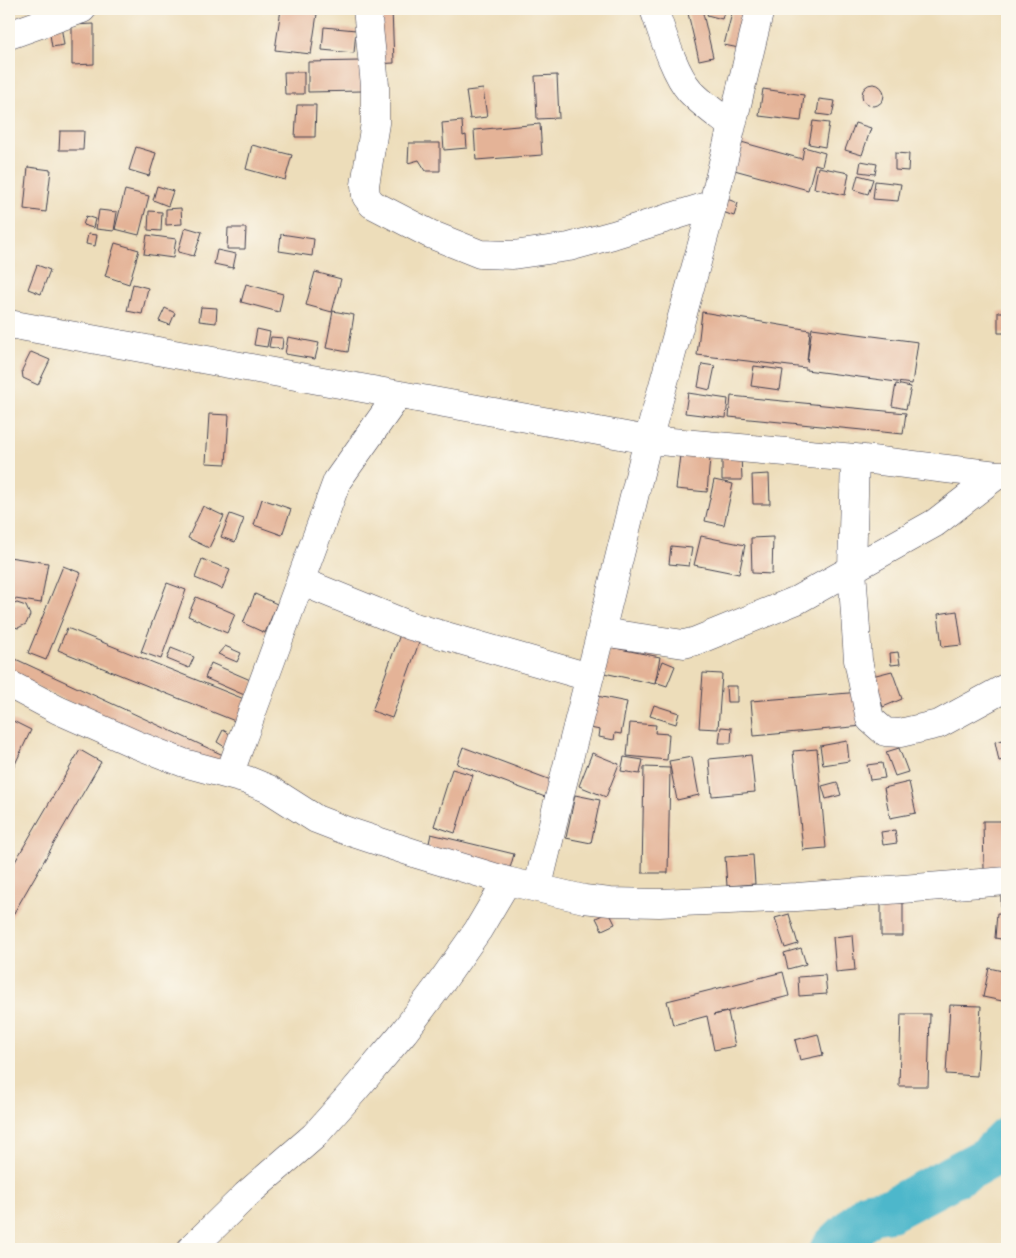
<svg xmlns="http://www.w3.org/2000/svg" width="1016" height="1258" viewBox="0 0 1016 1258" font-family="Caveat,sans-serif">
	<rect width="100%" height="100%" fill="#fbf7ec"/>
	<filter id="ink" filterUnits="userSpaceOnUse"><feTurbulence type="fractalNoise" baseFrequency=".02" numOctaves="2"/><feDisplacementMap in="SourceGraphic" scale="10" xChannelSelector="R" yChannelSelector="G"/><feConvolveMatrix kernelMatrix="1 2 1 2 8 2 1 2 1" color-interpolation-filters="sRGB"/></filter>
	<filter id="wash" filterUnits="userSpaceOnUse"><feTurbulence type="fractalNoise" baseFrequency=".0096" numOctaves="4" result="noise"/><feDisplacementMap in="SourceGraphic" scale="20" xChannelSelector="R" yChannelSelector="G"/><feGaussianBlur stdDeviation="1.12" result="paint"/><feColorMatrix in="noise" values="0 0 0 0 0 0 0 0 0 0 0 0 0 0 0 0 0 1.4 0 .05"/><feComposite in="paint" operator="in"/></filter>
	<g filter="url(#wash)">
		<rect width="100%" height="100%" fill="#edddba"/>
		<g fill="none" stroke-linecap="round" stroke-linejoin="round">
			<path stroke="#4db7cb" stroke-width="44" d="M832,1249L869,1213L890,1210L988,1158L1007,1139"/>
		</g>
		<g id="blocks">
			<path fill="#e4b397" d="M281,9L317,14L311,54L275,50Z
				M373,9H392L394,63L374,64Z
				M687,9H702L713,57L699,60Z
				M709,9H725L722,19L707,15Z
				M733,9H749L739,48L724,45Z
				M94,24V64L72,65V25Z
				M61,26L64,45L52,47L49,28Z
				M324,27L356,30L354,53L322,50Z
				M361,61L362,91L308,92V62Z
				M284,72H304V94H285Z
				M557,75L559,118L537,119L535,76Z
				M862 95a11 11 0 1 1 22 0a11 11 0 1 1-22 0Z
				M483,89L487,117L470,119L466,91Z
				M763,89L804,95L801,121L759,116Z
				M819,99L835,101L832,116L817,114Z
				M297,105H316L315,137H295Z
				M462,121L463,136L466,135L467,148L444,150L442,123Z
				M813,121L829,123L825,147L809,144Z
				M855,123L871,128L862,155L845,150Z
				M540,124L542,155L476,160L474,130Z
				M60,131H84L83,150H59Z
				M734,140L802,159L804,147L825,153L822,166L815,164L808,190L727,168Z
				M409,143H440V171H426L419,160L408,163Z
				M252,145L292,155L285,180L246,169Z
				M136,147L156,153L149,176L129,170Z
				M895,153L909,154L908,171L895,170Z
				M861,161L877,164L875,174L859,172Z
				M28,167L51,170L46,212L24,209Z
				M818,167L849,173L845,195L814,188Z
				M858,175L873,179L868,194L854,190Z
				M875,181L901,184L898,201L873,199Z
				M157,186L173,191L168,206L153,200Z
				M125,190L149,196L139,235L115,229Z
				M724,198L738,203L734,216L720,211Z
				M181,208L182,224L166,225V209Z
				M99,210L117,212L114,231L96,229Z
				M149,211L162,212L161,231L148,230Z
				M86,216L95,219L93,228L83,225Z
				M185,227L202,232L194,256L178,252Z
				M228,228H246L245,249H227Z
				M88,234L97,235L95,246L86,244Z
				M281,234L314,239L312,256L279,251Z
				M147,235L176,239L173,258L144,254Z
				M115,243L139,250L129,284L105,276Z
				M217,250L236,254L233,268L214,264Z
				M37,265L50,270L41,294L28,289Z
				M315,272L341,279L332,312L306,305Z
				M133,284L148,288L142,314L127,311Z
				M246,284L283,294L279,312L241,302Z
				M201,307L217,308L216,323L199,321Z
				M165,308L175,313L170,325L159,321Z
				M333,311L354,315L348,352L326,348Z
				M702,312L810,330L807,362L812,328L918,342L912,384L806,370V368L697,355Z
				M998,312H1007V333H998Z
				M257,329L270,332L267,347L254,345Z
				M271,337L283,338L282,349L269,347Z
				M288,337L319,343L315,359L285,354Z
				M31,352L50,360L38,385L23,378L22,370Z
				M702,364L715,366L710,390L698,387Z
				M754,366L783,370L780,390L751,386Z
				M896,384L911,387L906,409L892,406Z
				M688,393L728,399L726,418L685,413Z
				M731,396L906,413L903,434L729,417Z
				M209,414L229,415L226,464L206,463Z
				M722,453H741L742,480H722Z
				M680,455L710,458L707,492L676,489Z
				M769,474L770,504H753L752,475Z
				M714,480L733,484L724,525L705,521Z
				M262,499L291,509L282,535L254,525Z
				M203,506L224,516L209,548L188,538Z
				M230,514L244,519L235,542L221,537Z
				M701,536L745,545L739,574L694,565Z
				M773,537L772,574L752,573L751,538Z
				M671,546L692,548L689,566L669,564Z
				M9,557L48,563L41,603L9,598Z
				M202,559L230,570L222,589L195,578Z
				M63,566L81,573L46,660L28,653Z
				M167,583L186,590L161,659L141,652Z
				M255,594L277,604L265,633L243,623Z
				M196,597L235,614L227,633L188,616Z
				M17,603L26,606L30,615L26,624L18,628L9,625V606Z
				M957,611L962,645L942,647L938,614Z
				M67,628L249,701L240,723L58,650Z
				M402,629L421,637L392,718L372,711Z
				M225,646L241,653L237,662L218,654Z
				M610,647L660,657L655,684L604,673Z
				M171,648L194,657L189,668L167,659Z
				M898,652L900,664L891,665L890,653Z
				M9,656L223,755L216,771L9,674Z
				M663,661L675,666L667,686L655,682Z
				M211,663L255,682L249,697L205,678Z
				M892,671L902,699L883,707L872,676Z
				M703,673L722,674L718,729L699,728Z
				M726,686H737V702H727Z
				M861,692L863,726L754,736L751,701Z
				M597,696L627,702L621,734L615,733L614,740L599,737L600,730L590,728Z
				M654,705L679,713L676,724L650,716Z
				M9,719L31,730L9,777Z
				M630,723L656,725L655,733L669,734L667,760L627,756Z
				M721,727L732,728L731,743H719Z
				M223,730L235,737L228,749L217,742Z
				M1007,739V759L999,761L995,742Z
				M847,741L849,761L823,765L820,746Z
				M463,747L551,780L545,797L457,764Z
				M899,748L908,772L895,776L886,752Z
				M817,749L826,848L803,850L793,751Z
				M80,750L101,762L11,918L9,916V872Z
				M592,753L619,764L606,797L579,786Z
				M751,755L755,792L712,796L709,759Z
				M624,757L643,760L640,774L621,771Z
				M692,757L699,795L677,800L669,761Z
				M882,763L885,778L870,780L867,765Z
				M644,767L670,768L668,873H642Z
				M452,769L473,775L455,833L434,826Z
				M837,782L841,795L826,799L822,786Z
				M909,782L916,813L890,818L884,788Z
				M575,795L600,800L591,843L566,838Z
				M983,821H1006L1005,868L984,869Z
				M895,830L897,843L883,845L881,832Z
				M431,834L514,854L509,872L427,852Z
				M753,855L755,884L727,886L725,857Z
				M1001,894H1007V913H1001Z
				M881,902L903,903V936H881Z
				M609,912L615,924L602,930L596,918Z
				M997,913L1007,914V940L995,938Z
				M789,914L798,944L785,948L775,918Z
				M852,935L855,970L836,972L833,937Z
				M801,948L806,964L788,969L784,953Z
				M989,968L1007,972V1002L983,997Z
				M783,972L789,996L713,1015L728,1012L735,1046L714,1050L707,1016L673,1025L667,1001Z
				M825,975L827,994L799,996L798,977Z
				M950,1005L981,1006L977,1076L946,1074Z
				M901,1014H930L928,1086H899Z
				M818,1034L823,1055L800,1060L795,1040Z"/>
		</g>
	</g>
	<g filter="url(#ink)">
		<use href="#blocks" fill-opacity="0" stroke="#403e4e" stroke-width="1"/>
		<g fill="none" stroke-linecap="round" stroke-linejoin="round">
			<defs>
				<path id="minor" d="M367,9L375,85V123L365,185L366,196L372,204L430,234L480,254L513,255L569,247L613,235L713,204
					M654,9C662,32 674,73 690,91C702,104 718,115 732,126
					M9,35L82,9
					M9,324L648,440L855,458L997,475H1007
					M855,458L852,569L858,660L870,719L885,732L900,733L939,724L1007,687
					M300,581L411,626L589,677
					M601,632L684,644L696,641L797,600L935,523L997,475
					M9,684L58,710L135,744L184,763L247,780L269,789L316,819L347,831L417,854L507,881L584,899L610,902L659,903L797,897L1007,881
					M229,775L337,481L398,395
					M538,887C543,862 550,839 555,814L601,632L648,440L713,204L760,9
					M191,1249L246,1195L314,1136L353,1092L404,1032L443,980L478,930L507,881"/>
			</defs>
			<use href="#minor" stroke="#403e4e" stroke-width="29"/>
			<use href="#minor" stroke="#fff" stroke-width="28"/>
		</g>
	</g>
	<rect width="1016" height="1258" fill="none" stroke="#fbf7ec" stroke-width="30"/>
</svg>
